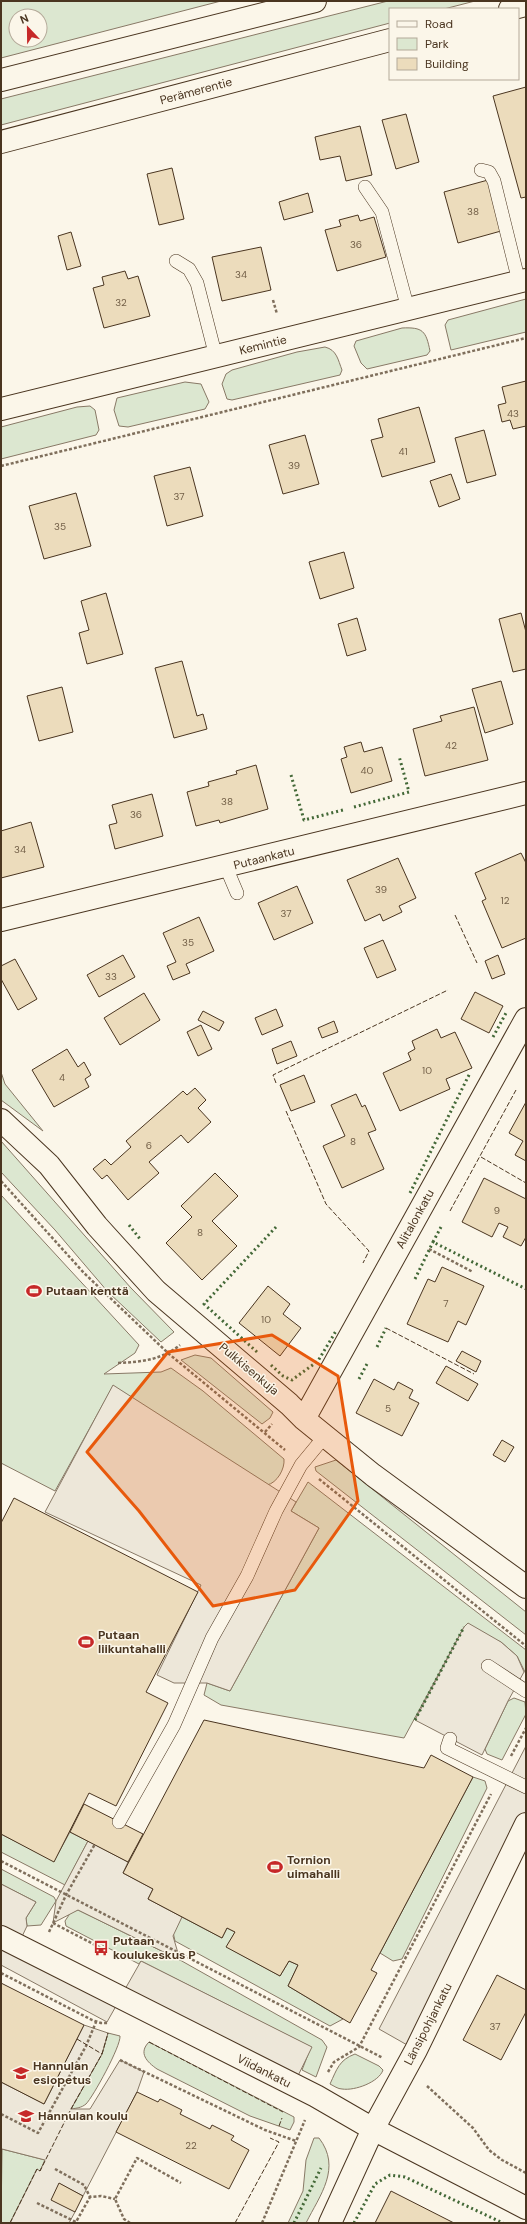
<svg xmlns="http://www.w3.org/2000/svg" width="527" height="2224" viewBox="0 0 527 2224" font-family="'DM Sans',sans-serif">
	<rect width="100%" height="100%" fill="#fbf6e9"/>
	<path fill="#dce7d0" stroke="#887966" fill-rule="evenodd" d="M1,1H221L1,58ZM16,16H40V40H16Z
		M388,1H475L444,9H390V23L1,125V99Z
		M526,299V332L451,350L445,325L448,320Z
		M402,328C423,327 426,331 430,351L427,355L367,369L361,363L354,346L356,341Z
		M325,347C337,350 338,360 342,370L340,375L232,400L227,399L222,384L226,374L232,370L297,352Z
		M185,382L201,384L209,402L205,409L128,427L119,426L114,410L117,398Z
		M90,406L95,410L99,430L96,435L1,459V427L77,407Z
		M1,1072L5,1084L43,1131L1,1100Z
		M1,1141L131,1288L174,1332L161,1342L108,1292L55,1230L1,1172Z
		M1,1195L139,1345L135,1353L104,1374L161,1372L171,1368L203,1391L284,1459C285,1469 277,1483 267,1485L113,1386L55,1491L1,1463Z
		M195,1355L211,1358L273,1412L270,1418L262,1424L181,1360Z
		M336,1460L526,1612V1635L316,1471L315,1467Z
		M308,1482L526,1650V1674L517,1656L501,1642L464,1627L404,1738L221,1705L204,1695L207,1683L230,1691L319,1528L291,1511Z
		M514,1698L525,1702L526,1714L502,1760L487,1754L485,1749L508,1701Z
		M473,1777L485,1781L487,1788L402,1959L393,1961L380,1953Z
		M70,1832L88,1841L65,1885L1,1852V1834L54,1861Z
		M1,1869L54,1897L56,1901L41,1925L27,1926L26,1918L36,1902L1,1884Z
		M78,1910L180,1960L322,2040L327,2047L316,2077L302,2070L311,2047L141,1961L139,1964L66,1926L65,1921L71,1912Z
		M182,1917L222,1938L227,1928L235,1932L227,1947L280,1976L289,1961L298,1965L288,1986L343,2019L330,2026L175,1941L173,1932Z
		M108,2033L120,2036C121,2046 93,2097 86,2104C81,2108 77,2108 71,2109L102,2054Z
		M149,2042L294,2117V2122L290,2130L250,2116L157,2069C147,2062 138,2053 149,2042Z
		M355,2054L379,2066L383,2070C379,2082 355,2091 342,2089C338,2089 334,2086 330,2084C337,2069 339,2060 355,2054Z
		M314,2138H319C342,2168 320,2195 306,2223H288L303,2191L306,2160Z
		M2,2149L45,2160L40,2171L37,2170L10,2223H1Z"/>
	<path fill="#ede7d9" stroke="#887966" d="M113,1385L296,1502L291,1511L319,1528L230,1691L207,1683H174L157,1675L201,1585L45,1512Z
		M468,1623L501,1642L517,1656L524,1672L508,1701L482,1755L415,1720L464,1627Z
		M526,1746V1824L416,2050L379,2029Z
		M88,1841L128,1862L123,1873L153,1889L148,1899L182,1917L173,1936L180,1960L78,1910L53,1923L56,1901Z
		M1,1884L36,1902L26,1918L27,1926L18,1945L120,1998L141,1961L312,2047L293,2086L120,1999L107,2022L1,1965Z
		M84,2025L108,2033L102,2054L71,2109H90L120,2060L144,2072L137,2092L83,2196L60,2184L75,2212L69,2223H10L37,2169L40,2171L45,2160L2,2149L1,2152V2082L44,2104Z"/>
	<path fill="#ecdcbc" stroke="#4a3520" d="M526,87V197L521,198L493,96Z
		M406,114L419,162L396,169L382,120Z
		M360,126L372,175L346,181L340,156L320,160L315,137Z
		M172,168L184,219L159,225L147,174Z
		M488,180L501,231L458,243L444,192Z
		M308,193L313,212L284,220L279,202Z
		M358,215L360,221L374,217L386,257L337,271L325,230L341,226L339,220Z
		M71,232L81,266L67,270L58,236Z
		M261,247L271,290L222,301L212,257Z
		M125,271L128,279L138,276L150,316L104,328L93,288L104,285L102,277Z
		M526,381V426L513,429L510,420L502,422L498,405L506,403L502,387Z
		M419,407L435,462L382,477L371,440L383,437L378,419Z
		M484,430L496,475L467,483L455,438Z
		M305,435L319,484L283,494L269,445Z
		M190,467L203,516L167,526L154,476Z
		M451,474L460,499L439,507L430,481Z
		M76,493L91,546L44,559L29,506Z
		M344,552L354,588L320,599L309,562Z
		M106,593L123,654L87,664L79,633L89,630L81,601Z
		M521,613L526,632V669L513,672L499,619Z
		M357,618L366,650L347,656L338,624Z
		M182,661L197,716L203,714L207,729L174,738L155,668Z
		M501,681L513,724L485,733L472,689Z
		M62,687L73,732L39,741L27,696Z
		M474,707L488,760L425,776L413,729L442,721L440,716Z
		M361,742L364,752L382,747L392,781L351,793L341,759L347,757L344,747Z
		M256,765L268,809L220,823L219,820L196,826L187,792L209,786L208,782L237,774L236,771Z
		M152,794L163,836L115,849L109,825L117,823L112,805Z
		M31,822L44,867L1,878V831Z
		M521,853L526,863V938L502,948L482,901L486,899L475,873Z
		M398,858L416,898L399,906L402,912L383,921L380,914L365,921L347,880Z
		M297,886L313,923L274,940L258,903Z
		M199,917L214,951L186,964L190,973L173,980L167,966L176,962L163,933Z
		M383,940L396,970L377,978L364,948Z
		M123,955L135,977L99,997L87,975Z
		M498,955L505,974L492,979L485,961Z
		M15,959L37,999L18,1010L1,979V966Z
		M475,992L503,1006L489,1033L461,1019Z
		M144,993L160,1020L120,1045L104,1018Z
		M276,1009L283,1026L262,1035L255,1018Z
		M203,1011L224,1022L219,1031L198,1020Z
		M334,1021L338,1032L322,1038L318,1028Z
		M201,1025L212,1049L198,1056L187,1032Z
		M437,1029L441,1038L455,1032L472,1068L446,1079L450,1089L400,1111L383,1073L411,1060L408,1053L415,1049L412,1041Z
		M291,1041L297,1056L277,1064L272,1049Z
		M67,1049L78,1067L84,1062L91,1075L85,1079L89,1087L54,1107L32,1070Z
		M304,1075L315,1102L291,1111L280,1085Z
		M195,1088L206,1100L198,1108L211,1122L188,1143L181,1135L149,1162L159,1173L128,1200L107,1175L102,1179L93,1169L105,1159L111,1165L131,1147L126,1141L183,1091L187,1095Z
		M356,1094L362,1107L365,1105L376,1130L368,1133L384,1169L342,1188L323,1146L345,1136L331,1105Z
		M526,1102V1161L515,1155L523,1141L509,1133Z
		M215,1173L238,1196L212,1221L237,1246L202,1280L166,1243L192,1217L181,1206Z
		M484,1178L526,1199V1237L521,1246L503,1237L508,1227L499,1223L492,1237L462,1222Z
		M442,1267L484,1286L466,1325L458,1321L448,1342L407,1324L428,1279L435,1282Z
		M268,1286L290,1304L283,1314L301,1328L280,1356L239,1323Z
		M462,1351L481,1361L476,1372L456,1361Z
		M446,1366L478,1384L468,1401L436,1383Z
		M374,1379L394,1390L398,1382L413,1390L409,1398L419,1403L402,1436L356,1413Z
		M502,1440L514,1447L505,1462L493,1455Z
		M14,1498L198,1592L146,1692L168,1703L116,1806L89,1793L54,1862L1,1834V1523Z
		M204,1720L424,1768L431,1755L473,1777L371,1970L377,1973L350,2023L288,1986L298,1965L289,1961L280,1976L226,1947L235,1932L227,1928L222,1938L148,1899L153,1889L123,1873Z
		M84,1804L143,1834L128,1862L70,1832Z
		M497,1975L526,1990V2012L501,2060L463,2040Z
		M1,1983L84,2025L44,2104L1,2082Z
		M137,2092L158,2102L160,2099L182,2110L180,2114L210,2129L212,2125L234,2136L231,2140L249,2150L229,2189L116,2132Z
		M59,2183L83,2196L75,2212L51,2200Z
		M391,2191L454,2223H375Z"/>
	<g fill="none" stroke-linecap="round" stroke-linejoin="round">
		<defs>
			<path id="service" d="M481,170L489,172L494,181L519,282
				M365,187L382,212L408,309
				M176,261L189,269L197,283L216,357
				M226,867L237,893
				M488,1666L526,1691
				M450,1739L447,1748L526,1787
				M119,1822L174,1725L212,1638L247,1576L276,1511L301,1465L325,1436"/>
			<path id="minor" d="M1,409L526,280
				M1,920L526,793
				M1,1120L49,1165L97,1226L156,1291L289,1404L304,1419L373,1475L526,1587
				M304,1419L526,1019
				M1,1937L316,2096L373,2129L526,2208
				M330,2223L373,2129L416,2050L526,1824"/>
			<path id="trunk" d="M510,9L526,5
				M1,80L315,1
				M1,142L390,40"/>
		</defs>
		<use href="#service" stroke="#4a3520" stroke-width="14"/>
		<use href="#minor" stroke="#4a3520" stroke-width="24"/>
		<use href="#trunk" stroke="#4a3520" stroke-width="24"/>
		<path stroke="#7f6f5c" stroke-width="2.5" stroke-dasharray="3 2" stroke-linecap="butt" d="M273,300L277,314
			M1,466L526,338
			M1,1181L84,1273L169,1354L285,1450
			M429,1249L473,1272
			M118,1363C141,1362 161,1360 180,1345
			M265,1432L272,1424
			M319,1479L526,1646
			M511,1756L526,1728
			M1,1861L383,2058
			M53,1923L101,1948
			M49,1932L66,1895L95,1844
			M1,1973L92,2020L101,2023H109
			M120,2060L265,2130L296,2141
			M328,2072L334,2062L359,2047L491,1794
			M427,2086L473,2128L489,2150L502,2160L526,2173
			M1,2114L38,2133L86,2046L96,2022
			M55,2169L84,2185L90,2197L101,2196L115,2199
			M37,2203L76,2222L90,2197
			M130,2223L124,2219L115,2199L137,2158L181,2183
			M262,2223L305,2120"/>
		<use href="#service" stroke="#fbf6e9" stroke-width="13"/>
		<use href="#minor" stroke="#fbf6e9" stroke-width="22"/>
		<use href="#trunk" stroke="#fbf6e9" stroke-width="22"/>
		<path stroke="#436837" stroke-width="3" stroke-dasharray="2 3" stroke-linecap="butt" d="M291,775L304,820L343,810
			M354,807L409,792L399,756
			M493,1037L506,1013
			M410,1193L470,1073
			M129,1225L140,1239
			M441,1227L433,1242L526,1289
			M415,1279L433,1242
			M377,1347L386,1328
			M257,1352L204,1304L276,1227
			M271,1365L283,1376L292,1380L318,1361L336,1331
			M359,1379L368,1362
			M415,1720L464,1627
			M294,2223L321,2168
			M354,2223L375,2184L390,2175L405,2177L503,2223"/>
		<path stroke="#4a3520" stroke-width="1" stroke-dasharray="5 2" stroke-linecap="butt" d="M455,915L477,963
			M276,1083L273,1075L448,990
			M286,1111L326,1204L369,1251L363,1263
			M481,1157L526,1183
			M450,1211L516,1090
			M386,1328L474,1374
			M77,2039L102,2054
			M149,2042L283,2112
			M279,2126L282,2118
			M10,2223L37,2169L40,2171L71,2109L102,2054L108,2033
			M235,2223L279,2142L270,2138"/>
	</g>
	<path fill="#e8590c" fill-opacity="0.2" stroke="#e8590c" stroke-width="3" stroke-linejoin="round" d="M272,1335L338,1376L358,1501L295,1590L213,1606L139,1511L87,1452L168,1352Z"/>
	<defs>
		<symbol id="stadium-bare" viewBox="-9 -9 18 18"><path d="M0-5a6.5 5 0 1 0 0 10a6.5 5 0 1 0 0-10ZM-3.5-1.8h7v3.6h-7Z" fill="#c62828" stroke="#fbf6e9" stroke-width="2.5" paint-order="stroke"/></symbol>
		<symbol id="bus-bare" viewBox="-9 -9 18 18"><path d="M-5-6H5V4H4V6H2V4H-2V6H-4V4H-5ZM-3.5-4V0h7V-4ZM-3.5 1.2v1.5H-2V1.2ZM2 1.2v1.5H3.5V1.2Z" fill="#c62828" stroke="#fbf6e9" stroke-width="2.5" paint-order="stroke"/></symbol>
		<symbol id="school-bare" viewBox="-9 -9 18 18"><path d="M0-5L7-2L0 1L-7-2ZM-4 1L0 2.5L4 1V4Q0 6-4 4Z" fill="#c62828" stroke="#fbf6e9" stroke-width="2.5" paint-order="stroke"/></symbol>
	</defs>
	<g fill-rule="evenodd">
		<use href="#stadium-bare" x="23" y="1280" width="22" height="22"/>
		<use href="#stadium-bare" x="75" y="1631" width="22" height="22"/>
		<use href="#stadium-bare" x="264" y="1856" width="22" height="22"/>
		<use href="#bus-bare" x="90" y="1937" width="22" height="22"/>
		<use href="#school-bare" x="10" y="2062" width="22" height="22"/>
		<use href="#school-bare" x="15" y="2105" width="22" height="22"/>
	</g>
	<g text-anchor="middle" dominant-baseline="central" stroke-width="3" stroke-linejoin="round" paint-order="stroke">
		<g font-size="10" fill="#725f47">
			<text x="473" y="211">38</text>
			<text x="356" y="244">36</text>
			<text x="241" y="274">34</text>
			<text x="121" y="302">32</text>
			<text x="513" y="413">43</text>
			<text x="403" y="451">41</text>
			<text x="294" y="465">39</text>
			<text x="179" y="496">37</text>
			<text x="60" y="526">35</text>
			<text x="451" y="745">42</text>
			<text x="367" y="770">40</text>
			<text x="227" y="801">38</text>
			<text x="136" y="814">36</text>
			<text x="20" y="849">34</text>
			<text x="381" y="889">39</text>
			<text x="505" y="900">12</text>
			<text x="286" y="913">37</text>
			<text x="188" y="942">35</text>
			<text x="111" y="976">33</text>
			<text x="427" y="1070">10</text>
			<text x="62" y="1077">4</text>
			<text x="353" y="1141">8</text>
			<text x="149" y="1145">6</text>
			<text x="497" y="1210">9</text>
			<text x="200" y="1232">8</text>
			<text x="446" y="1303">7</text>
			<text x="266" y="1319">10</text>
			<text x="388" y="1408">5</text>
			<text x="495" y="2026">37</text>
			<text x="191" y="2145">22</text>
		</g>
		<g font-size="12" fill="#4a3520" stroke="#fbf6e9">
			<text transform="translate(196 91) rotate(-15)">Perämerentie</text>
			<text transform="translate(263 345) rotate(-14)">Kemintie</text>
			<text transform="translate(264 858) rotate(-14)">Putaankatu</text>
			<text transform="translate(415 1219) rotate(-61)">Alitalonkatu</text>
			<text transform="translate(249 1369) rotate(40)">Pulkkisenkuja</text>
			<text transform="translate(428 2024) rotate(-63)">Länsipohjankatu</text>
			<text transform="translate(264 2071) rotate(27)">Viidankatu</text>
		</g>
		<g font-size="12" font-weight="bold" fill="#4a3520" stroke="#fbf6e9" text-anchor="start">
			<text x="46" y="1291">Putaan kenttä</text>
			<text x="98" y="1635">Putaan<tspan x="98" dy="14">liikuntahalli</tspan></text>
			<text x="287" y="1860">Tornion<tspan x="287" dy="14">uimahalli</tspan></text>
			<text x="113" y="1941">Putaan<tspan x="113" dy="14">koulukeskus P</tspan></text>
			<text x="33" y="2066">Hannulan<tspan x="33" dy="14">esiopetus</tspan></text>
			<text x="38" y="2116">Hannulan koulu</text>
		</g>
	</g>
	<rect width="527" height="2224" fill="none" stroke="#4a3520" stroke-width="4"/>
	<rect x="389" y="8" width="130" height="72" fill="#fbf6e9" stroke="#b4a999"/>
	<rect x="397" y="21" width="20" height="6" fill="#fbf6e9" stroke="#b4a999"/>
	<text x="425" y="28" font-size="12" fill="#4a3520">Road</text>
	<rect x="397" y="38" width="20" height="12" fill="#dce7d0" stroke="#b4a999"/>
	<text x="425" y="48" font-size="12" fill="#4a3520">Park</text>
	<rect x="397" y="58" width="20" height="12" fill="#ecdcbc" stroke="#b4a999"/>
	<text x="425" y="68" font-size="12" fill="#4a3520">Building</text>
	<g transform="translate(28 28) rotate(338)"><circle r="19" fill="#fbf6e9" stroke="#b4a999"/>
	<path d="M0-3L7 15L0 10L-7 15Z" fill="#c62828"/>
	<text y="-6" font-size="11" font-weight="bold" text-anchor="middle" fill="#4a3520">N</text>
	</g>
</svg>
